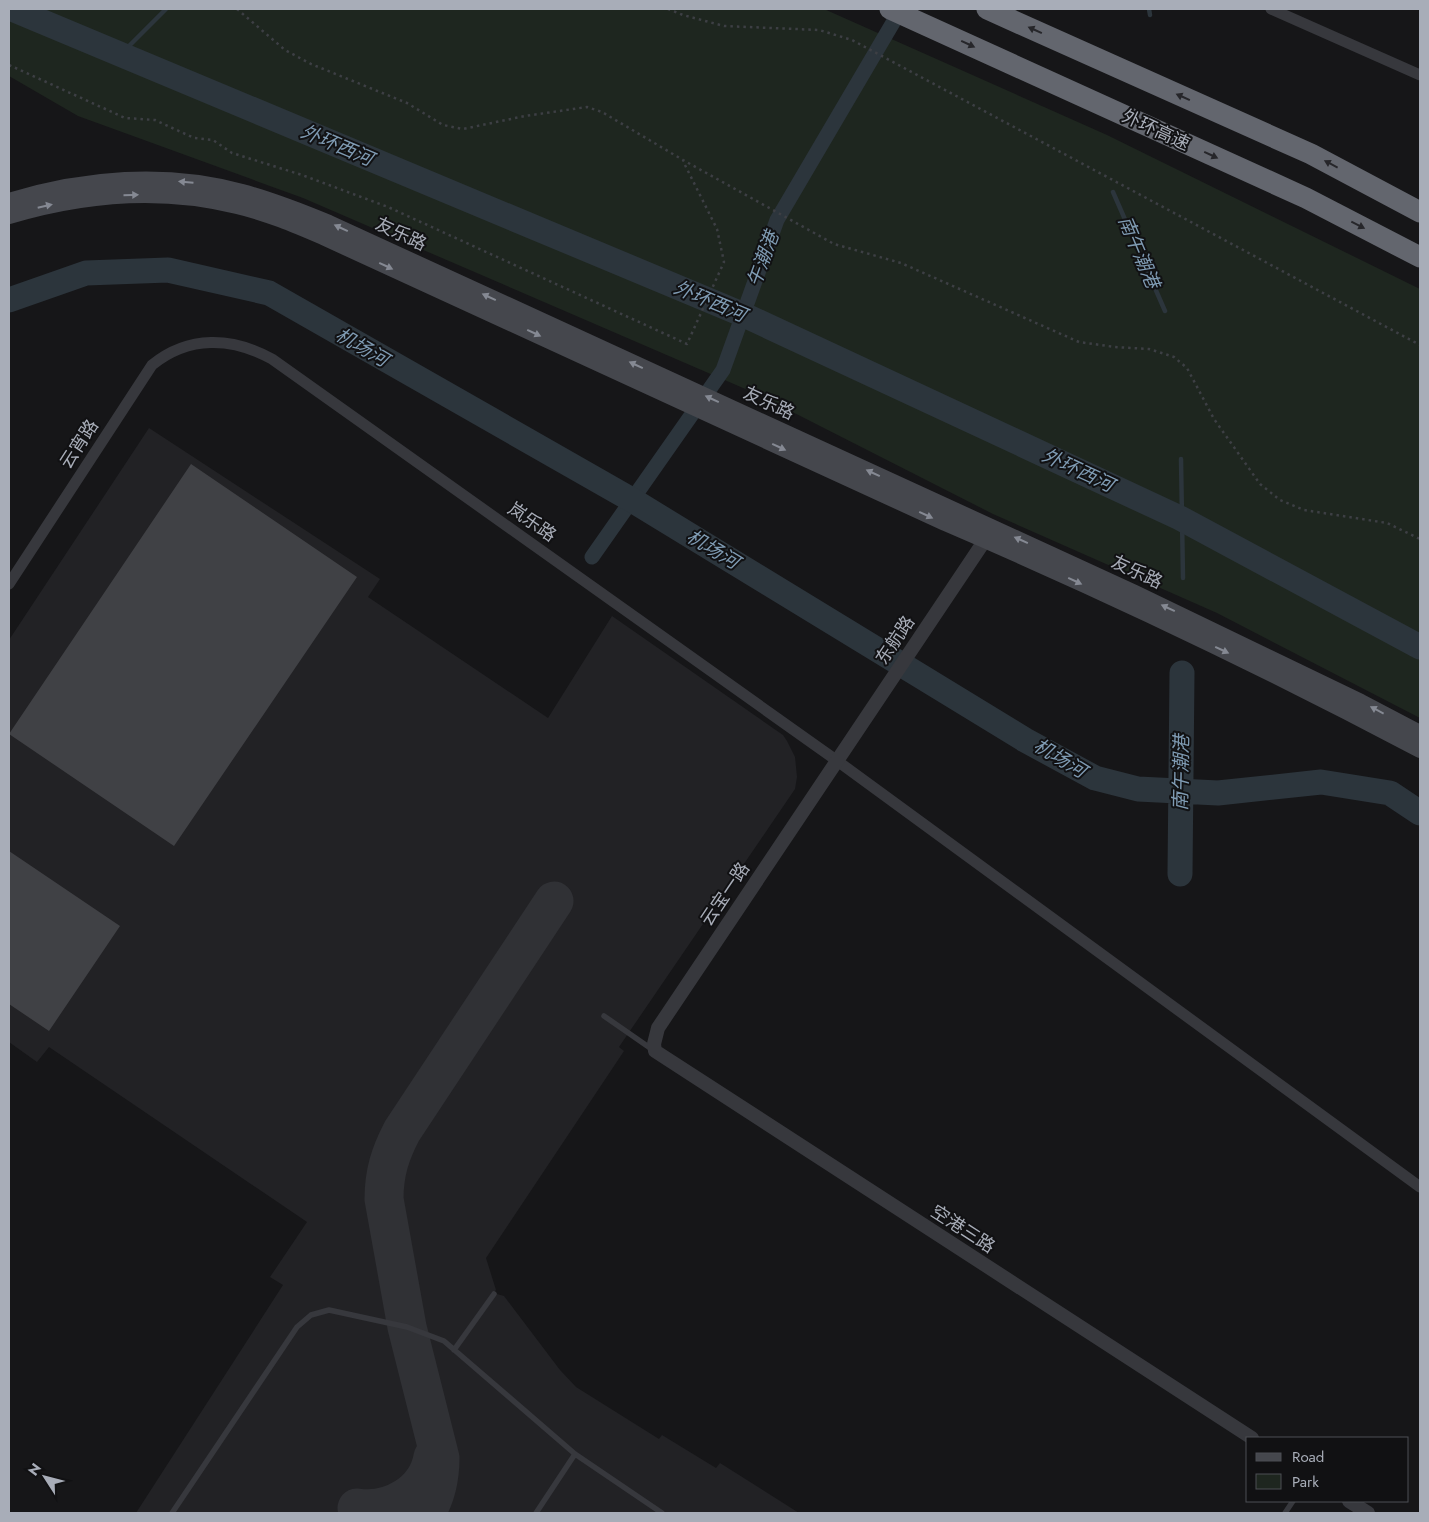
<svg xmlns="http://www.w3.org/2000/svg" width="1429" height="1522" viewBox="0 0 1429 1522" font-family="Jost,'Noto Sans SC',sans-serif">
	<rect width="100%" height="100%" fill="#161618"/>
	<path fill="#222225" d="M149,428L380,579L368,597L548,718L612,616L783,735L787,741L795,757L797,777L795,789L619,1047L624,1051L486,1258L496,1290L493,1293L504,1296L560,1370L576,1387L659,1439L662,1435L716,1468L720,1463L799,1513H136L283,1285L270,1277L307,1222L49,1047L37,1062L9,1042V640Z"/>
	<path fill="#1e261f" d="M9,9H824L1107,135L1420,289V718L1217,613L993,514L757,394L303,198L78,116L9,76Z"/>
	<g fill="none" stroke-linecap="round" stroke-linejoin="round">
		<path stroke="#2c353c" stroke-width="4.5" d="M1149,9L1150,15
			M121,54L166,9
			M1113,192L1165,311
			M1181,459L1183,578"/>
		<path stroke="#2c353c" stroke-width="15" d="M592,557L723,370L777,220L901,9"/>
		<path stroke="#2c353c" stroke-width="25" d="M12,9L744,315L1180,518L1420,647
			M9,300L86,273L168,270L269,293L632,500L1025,740L1095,778L1138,789L1218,793L1321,782L1390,793L1420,813
			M1180,874L1182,673"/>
		<path stroke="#303135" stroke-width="39" d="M357,1508C390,1513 427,1493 433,1457
			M426,1513C436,1496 440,1479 440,1458L407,1327L384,1199C384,1173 390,1154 402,1131L554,901"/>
	</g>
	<path fill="#404145" d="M191,464L357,577L174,846L9,734Z
		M9,851L120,926L49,1031L9,1004Z"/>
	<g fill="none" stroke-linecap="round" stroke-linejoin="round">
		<path stroke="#3d3f44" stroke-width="2.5" stroke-dasharray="2.5 4" stroke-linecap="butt" d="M237,9L285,50L311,64L407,103L443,125L463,129L525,116L587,107L602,112L683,160L834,244L901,263L1079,342L1115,347L1149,349L1174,357L1187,368L1214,419L1260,484L1280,500L1304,510L1387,523L1420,539
			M668,9L683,15L724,26L819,30L852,40L1420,345
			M9,65L125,118L155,120L194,138L213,140L232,153L302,175L388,207L687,344L724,262L717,229L683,161"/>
		<path stroke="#37383d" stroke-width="5.5" d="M604,1016L653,1050
			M454,1350L494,1294
			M172,1513L297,1327L311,1315L329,1310L407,1327L444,1341L575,1454L662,1513
			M536,1513L575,1454
			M1285,1513L1293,1501"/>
		<path stroke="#37383d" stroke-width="11" d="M1271,9L1420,75
			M9,584L152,365C189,335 232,337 272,359L836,760L1420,1187"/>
		<path stroke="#37383d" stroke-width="14" d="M985,540L658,1028L654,1044L655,1051L1252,1438
			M1349,1501L1368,1513"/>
		<path stroke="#45474d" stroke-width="16" d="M9,201C83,178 166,171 242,192C272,200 300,211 329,223L1135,593L1361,702L1420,733
			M9,216C83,194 161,187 237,206C267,213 295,225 323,237L945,523C1106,592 1265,668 1420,750"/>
		<path stroke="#63666e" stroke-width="21" d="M890,9L1306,198L1420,257
			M987,9L1311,154L1420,212"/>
	</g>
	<defs><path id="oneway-solid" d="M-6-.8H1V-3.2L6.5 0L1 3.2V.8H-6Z" transform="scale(1.25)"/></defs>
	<g fill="#26262a">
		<use href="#oneway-solid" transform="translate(1035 30) rotate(-156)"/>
		<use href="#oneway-solid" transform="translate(968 44) rotate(25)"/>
		<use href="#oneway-solid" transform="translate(1183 97) rotate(-156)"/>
		<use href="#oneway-solid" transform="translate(1211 155) rotate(25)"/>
		<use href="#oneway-solid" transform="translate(1331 164) rotate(-152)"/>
		<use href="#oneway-solid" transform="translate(1358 225) rotate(27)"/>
	</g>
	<g fill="#858993">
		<use href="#oneway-solid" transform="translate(186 182) rotate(-175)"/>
		<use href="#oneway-solid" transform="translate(131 195) rotate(-1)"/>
		<use href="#oneway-solid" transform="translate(45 206) rotate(-13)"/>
		<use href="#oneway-solid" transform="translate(341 228) rotate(-155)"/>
		<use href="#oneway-solid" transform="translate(386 266) rotate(25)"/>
		<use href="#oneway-solid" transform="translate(489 297) rotate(-155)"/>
		<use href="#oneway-solid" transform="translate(534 333) rotate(25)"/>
		<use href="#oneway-solid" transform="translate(636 365) rotate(-155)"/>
		<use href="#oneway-solid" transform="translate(712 399) rotate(-155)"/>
		<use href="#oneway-solid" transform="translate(779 447) rotate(25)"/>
		<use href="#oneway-solid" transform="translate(873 473) rotate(-155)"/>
		<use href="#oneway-solid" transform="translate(926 515) rotate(25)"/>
		<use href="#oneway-solid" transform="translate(1021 540) rotate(-156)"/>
		<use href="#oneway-solid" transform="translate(1075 581) rotate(25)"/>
		<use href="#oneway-solid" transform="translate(1168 608) rotate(-155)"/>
		<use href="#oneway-solid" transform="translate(1222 650) rotate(25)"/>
		<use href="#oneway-solid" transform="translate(1377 710) rotate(-152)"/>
	</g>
	<g text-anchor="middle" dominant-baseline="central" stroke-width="4" stroke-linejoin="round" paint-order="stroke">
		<g font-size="18" fill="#a8adb8" stroke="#111113">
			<text transform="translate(1156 130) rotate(25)">外环高速</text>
			<text transform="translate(401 234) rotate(25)">友乐路</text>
			<text transform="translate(769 403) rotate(25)">友乐路</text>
			<text transform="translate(79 444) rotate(-57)">云宵路</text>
			<text transform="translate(532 522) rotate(35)">岚乐路</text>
			<text transform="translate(1137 572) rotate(25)">友乐路</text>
			<text transform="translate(895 640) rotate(-56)">东航路</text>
			<text transform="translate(725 894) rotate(-56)">云宝一路</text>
			<text transform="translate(963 1229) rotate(33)">空港三路</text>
		</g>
		<g font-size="19" font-style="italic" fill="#7f9bb3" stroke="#111113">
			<text transform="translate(337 145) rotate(23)">外环西河</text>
			<text transform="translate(1139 252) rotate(67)">南午潮港</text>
			<text transform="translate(763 259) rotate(-70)">午潮港</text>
			<text transform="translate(710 301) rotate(23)">外环西河</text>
			<text transform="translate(362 347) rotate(30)">机场河</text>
			<text transform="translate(1078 470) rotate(25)">外环西河</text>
			<text transform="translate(713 549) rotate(31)">机场河</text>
			<text transform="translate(1060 758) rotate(31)">机场河</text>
			<text transform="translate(1181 773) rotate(-89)">南午潮港</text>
		</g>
	</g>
	<rect width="1429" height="1522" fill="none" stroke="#a8adb8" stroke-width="20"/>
	<rect x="1246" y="1437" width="162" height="65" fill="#111113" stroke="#4d4f55"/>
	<rect x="1256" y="1453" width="25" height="8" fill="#45474d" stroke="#4d4f55"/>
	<text x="1292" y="1462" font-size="15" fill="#a8adb8">Road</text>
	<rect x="1256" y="1474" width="25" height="15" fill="#1e261f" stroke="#4d4f55"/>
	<text x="1292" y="1487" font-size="15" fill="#a8adb8">Park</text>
	<g transform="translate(45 1477) rotate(306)" stroke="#111113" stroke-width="4" paint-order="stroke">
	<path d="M0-4L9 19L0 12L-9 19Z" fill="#a8adb8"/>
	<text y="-8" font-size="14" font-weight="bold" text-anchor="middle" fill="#a8adb8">N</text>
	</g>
</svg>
